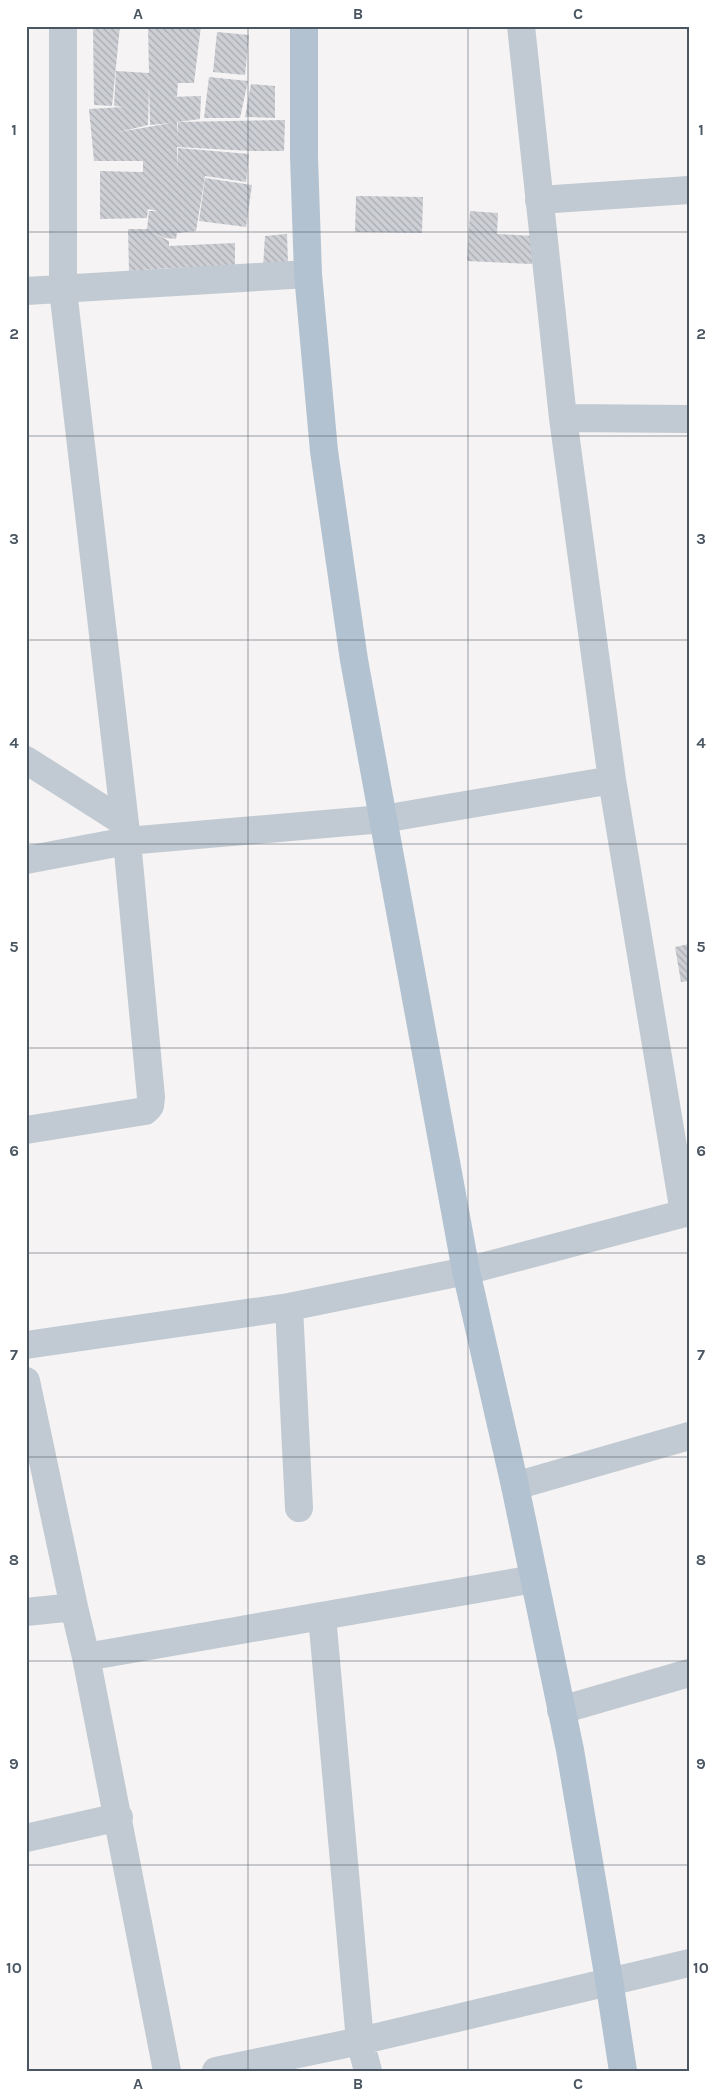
<svg xmlns="http://www.w3.org/2000/svg" width="715" height="2097" viewBox="0 0 715 2097" font-family="Karla,sans-serif">
	<defs>
		<pattern id="building-back-hatch" width="6" height="6" patternUnits="userSpaceOnUse" patternTransform="scale(1.25)"><rect width="6" height="6" fill="#cdcfd5"/><path d="M-1 5l2 2M0 0l6 6M5-1l2 2" fill="none" stroke="#a8abb0"/></pattern>
	</defs>
	<rect width="100%" height="100%" fill="#f5f3f3"/>
	<path fill="url(#building-back-hatch)" fill-rule="evenodd" d="M93,26H120L112,106L94,105Z
		M148,26H201L194,83H178L177,97H169L201,96L200,119L177,122V136L178,122L285,120L284,151H251L177,147V168L178,148L249,154L246,182L205,176L196,231L177,233L176,239L165,238L150,231L169,241V246L235,243V267L170,268L129,271L128,229H147L149,211H158L148,209L147,218L100,219V171L143,172V161H94L89,109L124,107L114,106L116,71L149,73ZM149,85L150,125L171,123L119,132L148,125Z
		M217,32L249,35L245,75L213,72Z
		M209,77L248,81L240,118H204Z
		M251,84L275,86V118L245,117Z
		M205,178L252,185L246,227L199,221Z
		M356,196L423,197L422,233L355,232Z
		M470,211L498,213L497,234L533,236L532,264L467,261Z
		M287,234L288,263L263,267L265,236Z
		M689,944V981L681,982L675,947Z"/>
	<g fill="none" stroke-linecap="round" stroke-linejoin="round">
		<path stroke="#c1cad2" stroke-width="28" d="M63,26V290L127,841L383,819L612,780
			M521,26L563,418L612,780L684,1213
			M539,200L689,190
			M26,291L308,274
			M563,418L689,419
			M26,760L125,823
			M26,860L127,841L151,1097L150,1106L145,1111L26,1130
			M289,1307L299,1508
			M26,1345L289,1307L466,1271L689,1212
			M26,1381L74,1607L86,1657L167,2071
			M515,1486L689,1436
			M26,1612L74,1607
			M322,1616L360,2041L368,2071
			M86,1657L534,1579
			M561,1710L689,1673
			M26,1838L119,1817
			M216,2071L360,2041L689,1963"/>
		<path stroke="#b3c2d1" stroke-width="28" d="M304,26V157L308,274L324,451L354,660L466,1271L515,1486L570,1750L609,1980L623,2071"/>
	</g>
	<path fill="none" stroke="#4a5661" stroke-width="1" stroke-opacity="0.55" d="M248,26V2071M468,26V2071M26,232H689M26,436H689M26,640H689M26,844H689M26,1048H689M26,1253H689M26,1457H689M26,1661H689M26,1865H689"/>
	<rect width="715" height="2097" fill="none" stroke="#ffffff" stroke-width="55"/>
	<rect x="28" y="28" width="660" height="2042" fill="none" stroke="#4a5661" stroke-width="2"/>
	<g font-size="16" text-anchor="middle" font-weight="bold" fill="#4a5661">
		<text x="138" y="19">A</text>
		<text x="358" y="19">B</text>
		<text x="578" y="19">C</text>
		<text x="14" y="135">1</text>
		<text x="701" y="135">1</text>
		<text x="14" y="339">2</text>
		<text x="701" y="339">2</text>
		<text x="14" y="544">3</text>
		<text x="701" y="544">3</text>
		<text x="14" y="748">4</text>
		<text x="701" y="748">4</text>
		<text x="14" y="952">5</text>
		<text x="701" y="952">5</text>
		<text x="14" y="1156">6</text>
		<text x="701" y="1156">6</text>
		<text x="14" y="1360">7</text>
		<text x="701" y="1360">7</text>
		<text x="14" y="1565">8</text>
		<text x="701" y="1565">8</text>
		<text x="14" y="1769">9</text>
		<text x="701" y="1769">9</text>
		<text x="14" y="1973">10</text>
		<text x="701" y="1973">10</text>
		<text x="138" y="2089">A</text>
		<text x="358" y="2089">B</text>
		<text x="578" y="2089">C</text>
	</g>
</svg>
